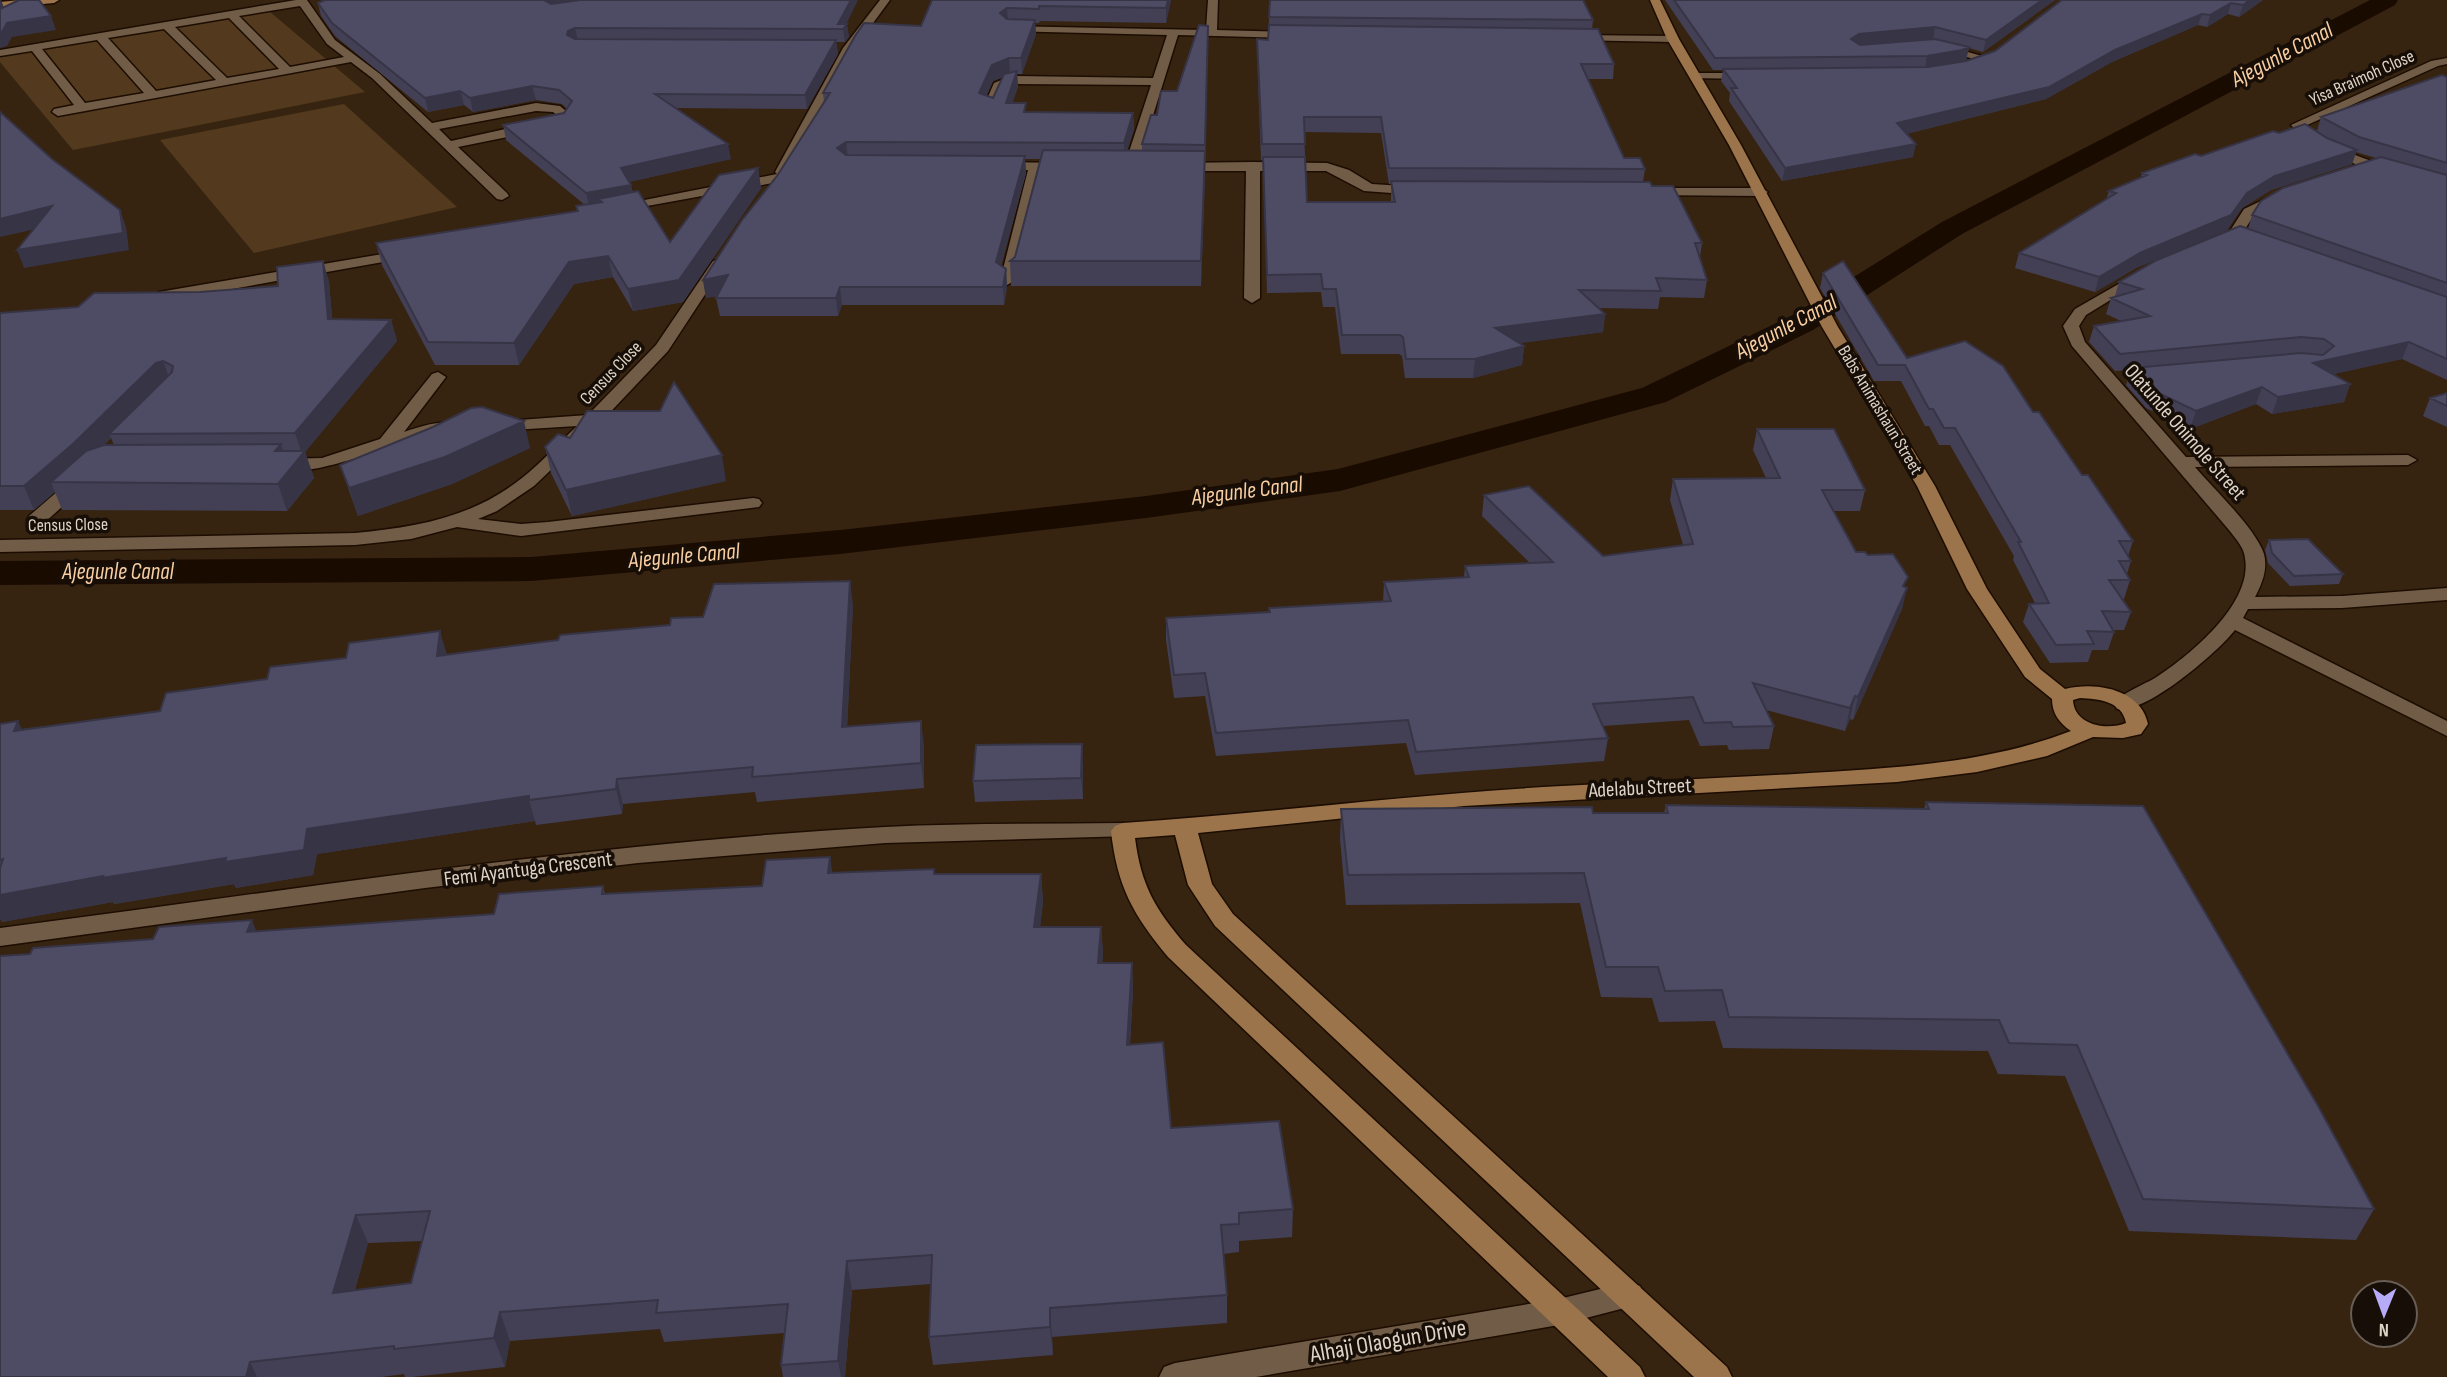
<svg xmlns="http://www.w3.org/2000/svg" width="2447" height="1377" viewBox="0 0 2447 1377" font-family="'Sofia Sans Condensed',sans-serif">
	<rect width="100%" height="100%" fill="#362411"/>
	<path fill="#533a1e" d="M263,6L365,92L73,150L0,62V51Z
		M344,104L457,207L254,253L160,140Z"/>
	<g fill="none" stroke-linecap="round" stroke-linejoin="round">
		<path fill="#1a0b00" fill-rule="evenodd" d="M2370,0H2398L2395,5L1962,234L1813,330L1666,402L1340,491L1146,518L840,554L531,581L0,585V561L531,557L840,530L1146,496L1338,469L1642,388L1791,316L1942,222Z"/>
		<defs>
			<path id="minor" d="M296,0H307L335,40L380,74L432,123L536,103L560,106L572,116L566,125L458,147L507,193L509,196L502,200L497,199L372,78L351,62L58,116L52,112L54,109L74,105L32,51L0,56V50ZM300,6L327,44L344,57L290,67L239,16ZM229,18L279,69L227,78L175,27ZM164,29L216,80L156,91L108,38ZM97,40L144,93L85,103L42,49ZM536,111L553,112L559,117L451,141L439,129Z
				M880,0H890L854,49L789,172L784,175V181L614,212L612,209L619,205L777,174L775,172L843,48Z
				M1208,0H1218L1217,30L1296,32L1301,35L1296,38L1178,35L1136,170H1126L1124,167L1151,85L1012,84L1003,87L993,111L983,108L994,83L1011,76L1153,78L1167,35L1008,31L1004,30V26L1206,30Z
				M1574,35L1673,36L1679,39L1673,42L1570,40L1568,38Z
				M1936,45H1944L1992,59L1986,62L1936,49Z
				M2447,58V64L2438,66L2305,126C2338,157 2404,170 2447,182V190C2402,179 2321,161 2291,125L2431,61Z
				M1695,73H1749L1755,76L1749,79L1691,78V74Z
				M999,162L1065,163L1072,167L1065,171H1041L1014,281L1007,285L1000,281L1028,170L994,169V163Z
				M1253,162L1327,163L1349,170L1372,184L1419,187L1426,191L1419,195L1364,191L1326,171H1260V298L1252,303L1244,298L1246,171H1177L1170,167L1177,163Z
				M1647,188H1761L1768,192L1761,196L1642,195V189Z
				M2282,191L2289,195L2287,198L2254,215L2240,237H2230L2228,234L2244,209Z
				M406,250L413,254L411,257L159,302L151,297L159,292Z
				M718,260L725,264L668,351L599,424L534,486L497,511L478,519L521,524L548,522L753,498L759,499L762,503L759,507L521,536L457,527L411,539L355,545L0,552V540L355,533C416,527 472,518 522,478C541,463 559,443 577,426L496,431L490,430L488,426L490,422L588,415L656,345L713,261Z
				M2143,270L2150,274L2148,277L2086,315L2079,326L2085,342L2186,457L2408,455L2417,460L2408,465L2195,467C2213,488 2256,529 2264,554C2268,569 2262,584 2255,597L2342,596L2447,588V600L2342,608L2248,609L2243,618L2447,721V736L2235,630C2218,652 2145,715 2117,709L2114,704C2123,692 2143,685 2155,678C2189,656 2253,604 2245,558C2244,547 2235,538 2229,530L2072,346L2063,326L2075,309Z
				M438,372L446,377L404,432C419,427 450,416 463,428L460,432C449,434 438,433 428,435C399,441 294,488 272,464L281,459L322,458L380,439L432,374Z
				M79,477L85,478L88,482L85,486L43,524H29L27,520L29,516L73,478Z
				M1123,823L1131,826L1135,831L1131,836L885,843L638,863L425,888L0,946V928C294,890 588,843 885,827C964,823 1044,824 1123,823Z
				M1629,1282L1640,1286L1644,1295L1640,1304L1559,1325L1256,1377H1159L1164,1367L1175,1363L1559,1299Z"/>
			<path id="major" d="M20,0H59L54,3L0,8V2Z
				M1650,0H1660L1679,39L1741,145L1838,327L1935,486L1987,589L2040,669L2065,689C2095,681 2141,689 2148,724L2141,734L2123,738L2093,737L2047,756L1977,772L1897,782L1464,806L1198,833L1212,884L1233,914L1727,1367L1732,1377H1694L1215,926L1188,885L1175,835L1135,838C1141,885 1155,909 1186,945L1640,1367L1645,1377H1608L1168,957C1133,915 1117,886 1111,831L1115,826L1123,823C1270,813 1415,794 1562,786C1640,782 1717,778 1795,774C1889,768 1983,765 2071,731C2059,723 2052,713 2052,699L2025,677L1967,589L1917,486L1822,327L1729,145L1667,39ZM2080,698C2099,699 2122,701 2126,723C2107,731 2074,725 2073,700Z"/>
		</defs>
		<use href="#minor" stroke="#1d0d00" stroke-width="3"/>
		<use href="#major" stroke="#1d0d00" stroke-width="3"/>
		<use href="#minor" fill="#715c47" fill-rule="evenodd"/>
		<use href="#major" fill="#9b744b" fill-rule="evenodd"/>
	</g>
	<path fill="#434056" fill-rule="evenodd" d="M932,0H1171L1166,23L1040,21L1039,23H1035L1036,34L1022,74H1017L1018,87L1012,103L1026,112L1133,113L1134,129L1127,151H1142V144L1157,115L1177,91L1208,26L1205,173L1201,286H1011L1010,261L1015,257L1041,159H1025L1026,173L1001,266L1006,269L1007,287L1004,305H842L838,316H720L716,298L717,296L706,298L703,280L777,176L824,102L823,93L921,26ZM1003,77L993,98L986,96L993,81Z
		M1270,0L1593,20L1592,29L1614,64L1613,79H1588L1624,158L1645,169L1643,182L1652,186L1702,243L1700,257L1707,280L1704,298L1660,297L1658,309L1599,308L1605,314L1603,332L1519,343L1524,346L1522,365L1473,378H1405L1402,356L1399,354H1341L1335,307H1323L1321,292L1267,293L1263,160H1261L1257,54V39L1268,40ZM1304,132L1381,133L1389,184H1391V202H1307Z
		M1665,0H2055L1983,52L1969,48L1966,60L1961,62L1995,51L2062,0H2263L2239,17L2228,14L2207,27L2198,25L2112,62L2046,99L1906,134L1913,157L1782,181L1729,101L1730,93L1721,81L1723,70H1713Z
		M318,3L846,24L849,37L845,42H836L838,54L807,109L676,108L731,159L629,182L633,192L670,242L758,168L761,188L683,302L633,311L613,277L574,284L519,365H435L382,265L376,243L577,211L576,206L585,205L506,140L503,125L564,113L567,109L562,104L536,100L473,112L464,105L428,112L335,36L321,16Z
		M2447,77V380L2402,359L2333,374L2350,384L2344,402L2272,414L2256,404L2190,429L2146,408L2126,385L2131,370L2115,371L2089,342L2094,326L2121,321L2106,314L2111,298L2115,296L2119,282L2248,229L2252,215L2376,158L2356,152L2352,164L2271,190L2242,208L2227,230L2136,268L2095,292L2015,268L2019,253L2106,200L2109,191L2141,177L2142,173L2279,133L2317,131L2321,117Z
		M1823,273L1907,358L2033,412L2133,541L2128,556L2131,561L2127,574L2130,580L2124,599H2122L2131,612L2124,630H2113L2114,632L2108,650H2092L2088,662L2050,663L2023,622L2029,604L2035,603L2013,560L2014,556L1950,445H1939L1929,426H1925L1901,381H1874L1820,288Z
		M329,281L332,319L391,320L397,341L305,452L314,478L287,511L62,510L55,492L34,510H0V313L78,307L200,292ZM111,438L114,445H104Z
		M2447,393V427L2423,416L2430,398Z
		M660,411L726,481L572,516L551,473L545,447Z
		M1757,429L1865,490L1860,511H1834L1856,552L1868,555L1905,587L1902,609L1853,720L1850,719L1845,731L1766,710L1774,726L1769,749L1729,750L1727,745L1700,746L1689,720L1603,726L1608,738L1604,761L1415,775L1406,743L1216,756L1205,696L1174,698L1166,640V618L1269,612V608L1383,602L1384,582L1464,577L1465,566L1530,563L1482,516L1484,495L1603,556L1683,545L1670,500L1673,479L1766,478L1753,450Z
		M530,448L452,484L358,516L340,465Z
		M2269,540L2343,574L2339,584L2290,586L2268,563L2265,550Z
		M853,605L847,727L924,746V788L757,802L755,792L623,804L622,814L536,825L535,821L317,854L313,875L236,888L234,884L114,904L113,902L2,922L0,918V724L22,729L160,711L447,655L670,625Z
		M1083,765V799L975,802L973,781Z
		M1926,802L2374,1209L2356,1240L2129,1231L2065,1076L1998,1074L1988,1051L1723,1048L1715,1021L1659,1022L1652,998L1601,997L1580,903L1346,905L1340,839L1341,809L1664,813L1666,805L1924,809Z
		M934,869L935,874H1041L1043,902L1040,927H1101L1103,954L1102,963H1132L1133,991L1130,1045L1171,1128L1293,1209L1292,1237L1239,1241V1252L1223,1254L1227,1295V1323L1052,1337L1053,1355L933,1365L929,1337L931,1284L852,1290L845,1377H783L781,1365L784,1333L664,1342L660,1329L510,1341L505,1367L412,1377H405L404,1374L382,1377H0L30,954L153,939L494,914L603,886L605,894L762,886L833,873ZM422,1241L411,1283L355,1290L368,1243Z"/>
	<path fill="#373446" d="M0,0H1L5,10L0,14Z
		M543,0H592L553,5Z
		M851,0H858L845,27L847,24L849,37L845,42L843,29L838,24Z
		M1168,0H1171L1166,23V8Z
		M2042,0H2055L1983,52L1986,40Z
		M2250,0H2263L2239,17L2243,5Z
		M2231,3L2228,14L2207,27L2210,15Z
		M1007,8L1008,22L1000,13Z
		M2202,14L2198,25L2112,62L2046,99L1894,137L1897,123L2115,50Z
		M51,16L56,30L12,37L7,46L0,48V32L7,23Z
		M1035,20L1036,34L1022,74L1021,58Z
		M1935,27L1933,39L1857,46L1851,39L1859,34Z
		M575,28L578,41L567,35L568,31Z
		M836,40L838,54L807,109L805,95Z
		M1969,47L1966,60L1959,62L1925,68L1927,56Z
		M1009,58L1010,74L993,81L981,109L979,93L992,65Z
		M1017,71L1018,87L1007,119L1006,103Z
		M532,86L536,100L473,112L470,98Z
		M460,91L464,105L428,112L425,98Z
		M1133,113L1134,129L1124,159V143Z
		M846,142L848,158L837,148Z
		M728,144L731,159L624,183L621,168Z
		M1916,144L1913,157L1782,181L1785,168Z
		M2357,150L2352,164L2271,190L2242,208L2227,230L2136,268L2095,292L2099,277L2247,193L2275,176Z
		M1205,151V173L1201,286V261Z
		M1025,156L1026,173L997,280L996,262Z
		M758,168L761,188L683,302L633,311L628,289Z
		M631,185L634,200L602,202L598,199L600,207L590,209L586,193Z
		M52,206L58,224L0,237V219Z
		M120,210L126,227L129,250L24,268L17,250Z
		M608,256L613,277L574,284L519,365L514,343L569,262Z
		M323,261L329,281L334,340L328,319Z
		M1006,269L1007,287L1004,305L1003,287Z
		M728,275L731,293L706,298L703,280Z
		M840,287L842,305L838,316L836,298Z
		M1605,314L1603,332L1494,347L1495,328Z
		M391,320L397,341L305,452L314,478L287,511L278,484L275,451L281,444L289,470L302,454L295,433Z
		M2409,342L2402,359L2307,380L2313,363Z
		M1524,346L1522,365L1473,378L1475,359Z
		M163,361L171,383L109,434L111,438L83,466L51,482L55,492L34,510L24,486L156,363Z
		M2350,384L2344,402L2272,414L2278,397Z
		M2262,387L2256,404L2190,429L2196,411Z
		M524,421L530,448L452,484L358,516L349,488Z
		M722,455L726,481L572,516L566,490Z
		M850,581L853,605L846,752L842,727Z
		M1907,588L1902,609L1853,720L1858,697Z
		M440,631L447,655L437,656Z
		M1855,696L1850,719L1845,731L1850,708Z
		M18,721L30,746L14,731Z
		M921,721L924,746V788L921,763Z
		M1082,744L1083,765V799L1081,778Z
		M617,779L623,804L622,814L616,789Z
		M529,796V800L535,821L317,854L313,875L236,888L234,884L114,904L113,902L2,922L0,918V895L103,876L307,829Z
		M830,857L834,884L828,873Z
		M1041,874L1043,902L1037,954L1034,927Z
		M252,920L263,948L247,932Z
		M1101,927L1103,954L1099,990L1098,963Z
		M1132,963L1133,991L1128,1073L1127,1045Z
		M356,1215L368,1243L346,1321L333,1293Z
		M847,1261L852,1290L845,1377H841L838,1361Z
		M1050,1308L1052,1337L1053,1355L1050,1327Z
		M500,1312L510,1341L505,1367L494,1338Z
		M250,1362L257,1377H246Z"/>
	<path fill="#4e4b64" stroke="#373446" stroke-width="2" fill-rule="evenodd" d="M19,0H39L51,16L7,23L2,32H0V9Z
		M325,0H544L551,4L580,0H851L838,24H847L843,29L575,28L568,31L567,35L575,39L836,40L805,95L655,94L728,144L621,168L631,185L586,193L503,125L564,113L572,101L559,90L532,86L470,98L460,91L425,98L332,23L318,3Z
		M932,0H1168L1166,8L1039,6V9L1007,8L1000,13L1007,19L1035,20L1021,58H1009L992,65L979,93L993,98L1004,74L1017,71L1006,103H1026L1024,112L1133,113L1124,143L846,142L837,148L846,155L1025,156L996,262L1006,269L1003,287H840L836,298H716L728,275L703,280L742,220L777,176L830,93H823L855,36L864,23L921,26Z
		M1270,0H1583L1593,20L1269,17Z
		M1674,0H2042L1986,40L1935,27L1859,34L1851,39L1860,45L1935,39L1969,47L1962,50L1927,56L1715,58Z
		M2062,0H2250L2243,5L2231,3L2210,15L2202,14L2115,50L2049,87L1897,123L1916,144L1785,168L1731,88H1737L1723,69L1928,67L1966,61L1995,51Z
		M1199,25L1208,26L1205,145L1142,144L1151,115H1157L1161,91H1177Z
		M1269,25L1598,29L1614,64H1581L1624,158H1640L1645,169L1389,168L1381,117H1304L1305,144H1262L1257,39L1268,40Z
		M2442,75L2447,77V163L2359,137L2321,117Z
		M0,112L52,159L120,210L123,233L17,250L52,206L0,219Z
		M2305,124L2327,138L2357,150L2275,176L2247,193L2231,215L2140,253L2099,277L2019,253L2116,193L2109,191L2147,175L2142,173L2195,154L2201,156L2273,131L2279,133Z
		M1043,150L1205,151L1201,261H1010L1015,257Z
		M1263,157H1305L1307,202H1395L1391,181L1650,182L1652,186H1673L1702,243H1695L1707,280L1656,278L1661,291L1579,290L1605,314L1495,328L1524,346L1475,359H1406L1403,337L1400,335H1342L1336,289H1323L1321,274L1267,275Z
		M2381,157L2447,175V283L2252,215L2261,201L2283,188Z
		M758,168L679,280L628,289L608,256L569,262L514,343L428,342L376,243L578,211L576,206L602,202L598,199L638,191L670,242L719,175Z
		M2240,226L2447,297V359L2409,342L2313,363L2350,384L2278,397L2262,387L2196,411L2152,390L2132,368L2301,353L2323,355L2334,346L2324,339L2301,337L2120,354L2094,326L2150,316L2111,298L2142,289L2119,282L2157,260Z
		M323,261L328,319L391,320L295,433L109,434L172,372L173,366L163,361L156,363L74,443L24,486H0V313L78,307L94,293L200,292L278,286L277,267Z
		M1843,261L1907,358L1965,341L2003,366L2033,412H2039L2082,475H2088L2133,541H2119L2131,561H2119L2130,580H2109L2131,612L2102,611L2114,632L2087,631L2094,644L2056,645L2029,604L2049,603L2018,542H2021L1955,428H1944L1933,409H1929L1905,365H1878L1823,273Z
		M674,382L722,455L566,490L545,447L558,434L570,438L587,411H660Z
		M2447,393V406L2430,398Z
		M482,407L524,421L445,457L349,488L340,465L433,427L471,408Z
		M1757,429H1834L1865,490H1822L1856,552H1865L1868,555L1893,554L1908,577L1903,586L1907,588L1858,697L1855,696L1850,708L1753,683L1774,726L1733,727L1731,722L1704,723L1693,697L1593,704L1608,738L1416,752L1408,720L1216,733L1205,673L1174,675L1166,618L1270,612L1269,608L1391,601L1384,582L1469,577L1465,566L1553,562L1484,495L1529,486L1603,556L1693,544L1673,479L1780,478Z
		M281,444L275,451H305L278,484L51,482L86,451L104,445Z
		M2308,539L2343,574L2294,576L2272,553L2269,540Z
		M850,581L842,727L921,721V763L752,777L753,767L617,779L616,789L529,800V796L307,829L304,850L225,862L226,858L102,878L103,876L0,895V868L3,859L0,860V724L18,721L14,731L160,711L166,693L267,679L270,667L346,658L349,643L440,631L437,656L558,640L560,635L670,625L671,618L703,617L714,584Z
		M1082,744L1081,778L973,781L976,745Z
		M1926,802L2143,806L2318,1106L2374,1209L2143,1199L2077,1045L2009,1043L1999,1020L1729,1017L1722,990L1665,991L1658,967H1606L1584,873L1348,875L1341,809L1592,807L1593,813H1668L1666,805L1929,809Z
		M830,857L828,873L934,869V874H1041L1034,927H1101L1098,963H1132L1127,1045L1163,1042L1171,1128L1279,1121L1293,1209L1239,1213V1224L1221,1225L1227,1295L1050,1308V1327L929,1337L932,1255L847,1261L838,1361L781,1365L788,1304L656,1313L658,1300L500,1312L494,1338L394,1349V1346L250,1362L246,1377H0V956L30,954L33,948L153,939L159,927L252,920L247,932L494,914L499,894L603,886L602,894L762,886L766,860ZM430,1211L411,1283L333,1293L356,1215Z"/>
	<g text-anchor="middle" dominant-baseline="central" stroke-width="7" stroke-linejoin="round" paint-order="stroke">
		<g font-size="18" fill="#ded3c7" stroke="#170f07">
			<text transform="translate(2362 78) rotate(-24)">Yisa Braimoh Close</text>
			<text transform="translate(611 373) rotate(-46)">Census Close</text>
			<text transform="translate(1880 410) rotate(59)">Babs Animashaun Street</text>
			<text transform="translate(68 525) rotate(-1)">Census Close</text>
		</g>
		<g font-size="21" fill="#ded3c7" stroke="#170f07">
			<text transform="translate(2185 432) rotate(49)">Olatunde Onimole Street</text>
			<text transform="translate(1640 788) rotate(-3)">Adelabu Street</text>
			<text transform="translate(528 869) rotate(-7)">Femi Ayantuga Crescent</text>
		</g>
		<g font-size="23" font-style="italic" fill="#f9cea2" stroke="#170f07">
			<text transform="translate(2282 55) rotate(-28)">Ajegunle Canal</text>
			<text transform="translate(1786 327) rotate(-28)">Ajegunle Canal</text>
			<text transform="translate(1247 491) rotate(-7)">Ajegunle Canal</text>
			<text transform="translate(684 556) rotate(-5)">Ajegunle Canal</text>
			<text x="118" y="572">Ajegunle Canal</text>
		</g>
		<g font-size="24" fill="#ded3c7" stroke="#170f07">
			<text transform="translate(1388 1341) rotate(-10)">Alhaji Olaogun Drive</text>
		</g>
	</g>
	<g transform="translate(2384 1314) rotate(181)"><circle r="33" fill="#170f07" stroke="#675d54" stroke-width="2"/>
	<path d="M0-5L12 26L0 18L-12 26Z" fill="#b6acf8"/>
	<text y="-10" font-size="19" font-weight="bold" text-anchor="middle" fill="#ded3c7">N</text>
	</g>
</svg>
